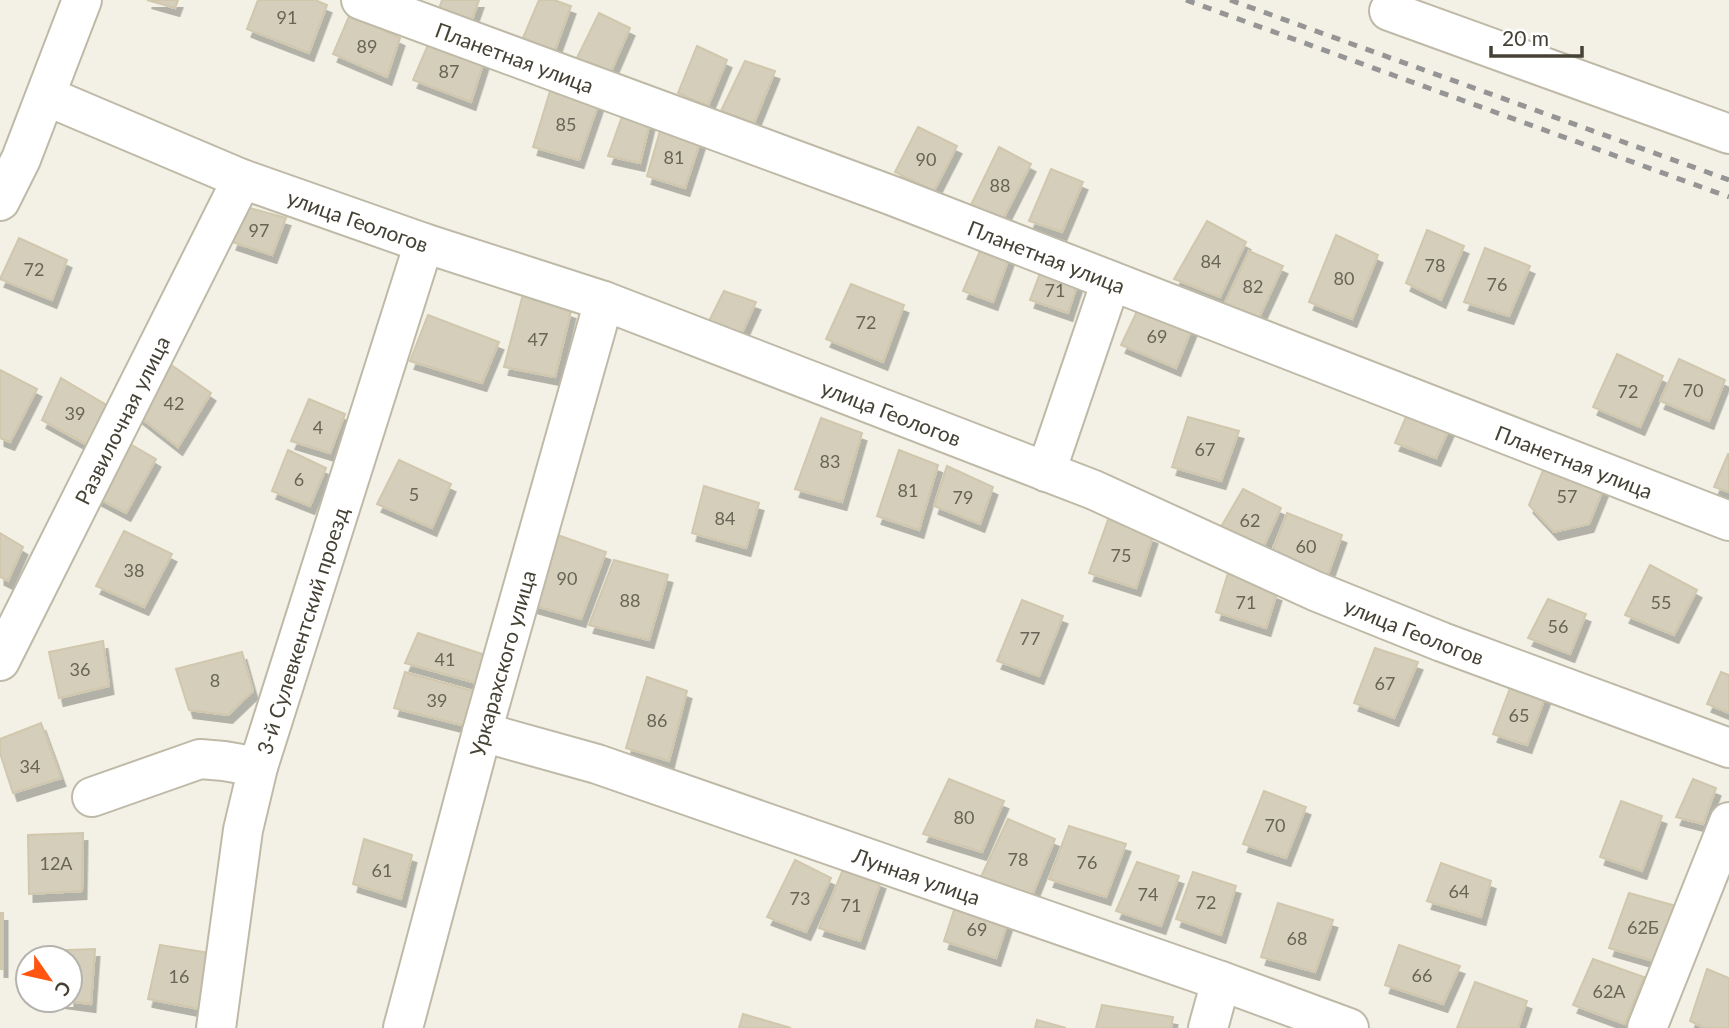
<svg xmlns="http://www.w3.org/2000/svg" width="1729" height="1028" viewBox="0 0 1729 1028" font-family="Lato,sans-serif">
	<defs>
		<filter id="shadow"><feDropShadow dx="4.5" dy="8" stdDeviation="0" flood-color="#0004"/></filter>
	</defs>
	<rect width="100%" height="100%" fill="#f3f1e5"/>
	<path fill="#d5ceba" stroke="#d0c7ad" stroke-width="2" filter="url(#shadow)" d="M147,0H178L175,8Z
		M258,0H315L327,5L309,53L247,29Z
		M442,0H479L472,20L439,9Z
		M539,0H554L571,6L555,50L522,40Z
		M599,13L630,28L610,74L575,62Z
		M350,14L400,38L387,77L333,54Z
		M430,40L484,61L471,102L413,80Z
		M697,46L727,60L708,106L678,93Z
		M745,61L775,71L754,123L721,111Z
		M551,88L599,102L579,160L533,147Z
		M624,111L650,122L640,163L608,156Z
		M662,124L701,139L685,188L647,176Z
		M918,127L957,146L934,191L895,172Z
		M999,147L1031,164L1003,219L970,207Z
		M1051,169L1083,182L1062,232L1029,221Z
		M246,207L286,218L272,255L232,242Z
		M1207,221L1246,242L1220,297L1174,279Z
		M1427,230L1464,246L1441,300L1406,283Z
		M1336,235L1378,255L1352,319L1309,302Z
		M19,238L67,260L52,300L0,279Z
		M983,244L1009,258L993,302L963,291Z
		M1485,248L1530,266L1509,316L1464,302Z
		M1249,251L1283,266L1257,322L1224,305Z
		M1042,268L1079,279L1068,313L1030,300Z
		M851,284L904,305L883,362L826,339Z
		M724,291L756,302L738,342L705,329Z
		M523,294L571,311L555,377L504,367Z
		M1139,307L1192,328L1176,368L1121,345Z
		M428,315L499,342L482,383L410,361Z
		M1617,354L1663,376L1640,427L1593,407Z
		M1679,359L1725,380L1709,421L1660,401Z
		M170,364L211,393L178,447L136,414Z
		M0,370L37,389L10,442L0,438Z
		M61,378L108,406L89,446L42,420Z
		M309,399L345,414L330,453L291,441Z
		M1411,405L1452,422L1436,458L1395,443Z
		M1188,417L1239,431L1221,481L1172,467Z
		M821,418L862,433L842,502L795,489Z
		M125,441L156,459L126,513L94,496Z
		M288,450L326,468L310,506L272,491Z
		M899,450L938,465L919,530L877,516Z
		M1728,454H1729V492L1714,487Z
		M399,460L451,484L432,528L377,504Z
		M1546,463L1604,487L1589,524L1554,532L1529,505Z
		M947,466L993,487L980,524L934,506Z
		M704,486L759,503L746,548L692,533Z
		M1243,489L1281,508L1262,550L1218,532Z
		M1287,513L1342,535L1327,577L1270,557Z
		M1109,517L1153,536L1136,588L1089,573Z
		M124,531L172,554L144,607L96,586Z
		M0,533L23,547L8,581L0,577Z
		M552,533L606,552L581,619L529,604Z
		M614,560L668,575L649,640L589,625Z
		M1650,565L1697,590L1674,635L1625,615Z
		M1228,573L1277,593L1266,628L1216,612Z
		M1548,599L1586,614L1570,654L1528,638Z
		M1022,600L1063,616L1039,676L997,661Z
		M418,633L485,655L476,683L405,663Z
		M103,641L109,686L59,698L49,652Z
		M1375,648L1418,662L1394,718L1354,703Z
		M242,652L253,691L228,715L189,710L176,669Z
		M405,672L480,693L469,727L394,708Z
		M1721,672L1729,675V713L1707,704Z
		M647,677L687,691L669,761L626,748Z
		M1513,680L1546,695L1527,745L1493,734Z
		M41,723L61,778L13,793L0,753V739Z
		M949,779L1004,801L982,852L923,834Z
		M1693,779L1716,788L1703,824L1676,817Z
		M1264,791L1306,807L1286,858L1243,844Z
		M1621,801L1662,816L1642,871L1600,857Z
		M1008,819L1055,839L1031,898L980,879Z
		M1069,826L1126,844L1106,897L1049,879Z
		M83,833L82,891L29,894L28,835Z
		M364,839L412,855L401,899L353,884Z
		M795,860L831,878L806,932L767,917Z
		M1137,862L1179,876L1161,926L1116,911Z
		M1441,863L1491,881L1481,917L1427,901Z
		M844,867L881,881L860,941L819,928Z
		M1193,872L1236,886L1221,935L1176,919Z
		M1629,893L1676,906L1657,962L1609,948Z
		M957,901L1009,918L996,958L944,941Z
		M1278,903L1333,920L1315,972L1261,957Z
		M0,913H3V969H0Z
		M160,945L210,953L199,1009L148,999Z
		M1399,945L1460,966L1443,1004L1385,985Z
		M95,949L91,1004L60,1000H70V958H41V951Z
		M1593,959L1644,977L1625,1024L1573,1005Z
		M1707,969L1729,978V1028H1705L1690,1021Z
		M1475,982L1527,1001L1518,1028H1457Z
		M1102,1005L1173,1017L1171,1028H1096Z
		M743,1014L791,1028H739Z
		M1037,1020L1066,1028H1035Z"/>
	<g fill="none" stroke-linecap="round" stroke-linejoin="round">
		<defs>
			<g id="minor">
				<path id="s1" d="M361,0L893,196L1729,521"/>
				<path d="M1389,11L1729,134"/>
				<path id="s2" d="M46,96L242,179L424,243L604,301L1094,490L1315,591L1442,642L1729,748"/>
				<path d="M0,201L21,159L82,0"/>
				<path d="M1046,472L1111,281"/>
				<path id="s3" d="M0,661L242,179"/>
				<path id="s4" d="M482,732L597,764L1221,981L1349,1028"/>
				<path d="M92,797L200,759L224,761L258,767"/>
				<path id="s5" d="M216,1028L243,830L258,767L424,243"/>
				<path id="s6" d="M403,1028L482,732L604,301"/>
				<path d="M1208,1028L1221,981"/>
				<path d="M1647,1028L1729,822"/>
			</g>
		</defs>
		<use href="#minor" stroke="#bfbaa7" stroke-width="42"/>
		<use href="#minor" stroke="#fff" stroke-width="38"/>
		<path stroke="#959595" stroke-width="5" stroke-dasharray="9 9" stroke-linecap="butt" d="M1186,0L1729,197
			M1230,0L1729,180"/>
	</g>
	<g text-anchor="middle" dominant-baseline="central" stroke-width="7" stroke-linejoin="round" paint-order="stroke">
		<g font-size="18" fill="#696456">
			<text x="287" y="17">91</text>
			<text x="367" y="46">89</text>
			<text x="449" y="71">87</text>
			<text x="566" y="124">85</text>
			<text x="674" y="157">81</text>
			<text x="926" y="159">90</text>
			<text x="1000" y="185">88</text>
			<text x="259" y="230">97</text>
			<text x="1211" y="261">84</text>
			<text x="1435" y="265">78</text>
			<text x="34" y="269">72</text>
			<text x="1344" y="278">80</text>
			<text x="1497" y="284">76</text>
			<text x="1253" y="286">82</text>
			<text x="1055" y="290">71</text>
			<text x="866" y="322">72</text>
			<text x="1157" y="336">69</text>
			<text x="538" y="339">47</text>
			<text x="1693" y="390">70</text>
			<text x="1628" y="391">72</text>
			<text x="174" y="403">42</text>
			<text x="75" y="413">39</text>
			<text x="318" y="427">4</text>
			<text x="1205" y="449">67</text>
			<text x="830" y="461">83</text>
			<text x="299" y="479">6</text>
			<text x="908" y="490">81</text>
			<text x="414" y="494">5</text>
			<text x="1567" y="496">57</text>
			<text x="963" y="497">79</text>
			<text x="725" y="518">84</text>
			<text x="1250" y="520">62</text>
			<text x="1306" y="546">60</text>
			<text x="1121" y="555">75</text>
			<text x="134" y="570">38</text>
			<text x="567" y="578">90</text>
			<text x="630" y="600">88</text>
			<text x="1246" y="602">71</text>
			<text x="1661" y="602">55</text>
			<text x="1558" y="626">56</text>
			<text x="1030" y="638">77</text>
			<text x="445" y="659">41</text>
			<text x="80" y="669">36</text>
			<text x="215" y="680">8</text>
			<text x="1385" y="683">67</text>
			<text x="437" y="700">39</text>
			<text x="1519" y="715">65</text>
			<text x="657" y="720">86</text>
			<text x="30" y="766">34</text>
			<text x="964" y="817">80</text>
			<text x="1275" y="825">70</text>
			<text x="1018" y="859">78</text>
			<text x="1087" y="862">76</text>
			<text x="56" y="863">12А</text>
			<text x="382" y="870">61</text>
			<text x="1459" y="891">64</text>
			<text x="1148" y="894">74</text>
			<text x="800" y="898">73</text>
			<text x="1206" y="902">72</text>
			<text x="851" y="905">71</text>
			<text x="1643" y="927">62Б</text>
			<text x="977" y="929">69</text>
			<text x="1297" y="938">68</text>
			<text x="1422" y="975">66</text>
			<text x="179" y="976">16</text>
			<text x="1609" y="991">62А</text>
		</g>
		<g font-size="21" fill="#454134" stroke="#fff">
			<text stroke="none"><textPath href="#s1" startOffset="164">Планетная улица</textPath></text>
			<text stroke="none"><textPath href="#s2" startOffset="336">улица Геологов</textPath></text>
			<text stroke="none"><textPath href="#s1" startOffset="732">Планетная улица</textPath></text>
			<text stroke="none"><textPath href="#s2" startOffset="903">улица Геологов</textPath></text>
			<text stroke="none"><textPath href="#s3" startOffset="270">Развилочная улица</textPath></text>
			<text stroke="none"><textPath href="#s1" startOffset="1298">Планетная улица</textPath></text>
			<text stroke="none"><textPath href="#s2" startOffset="1470">улица Геологов</textPath></text>
			<text stroke="none"><textPath href="#s5" startOffset="408">3-й Сулевкентский проезд</textPath></text>
			<text stroke="none"><textPath href="#s6" startOffset="378">Уркарахского улица</textPath></text>
			<text stroke="none"><textPath href="#s4" startOffset="458">Лунная улица</textPath></text>
		</g>
	</g>
	<g transform="translate(49 979) rotate(124)"><circle r="33" fill="#ffffff" stroke="#b5b3ae" stroke-width="2"/>
	<path d="M0-5L12 26L0 18L-12 26Z" fill="#ff5510"/>
	<text y="-10" font-size="19" font-weight="bold" text-anchor="middle" fill="#454134">С</text>
	</g>
	<path d="M1491 46v10h91v-10" fill="none" stroke="#454134" stroke-width="3.5"/>
	<text x="1502" y="46" font-size="21" fill="#454134" stroke="#ffffff" stroke-width="5" paint-order="stroke">20 m</text>
</svg>
